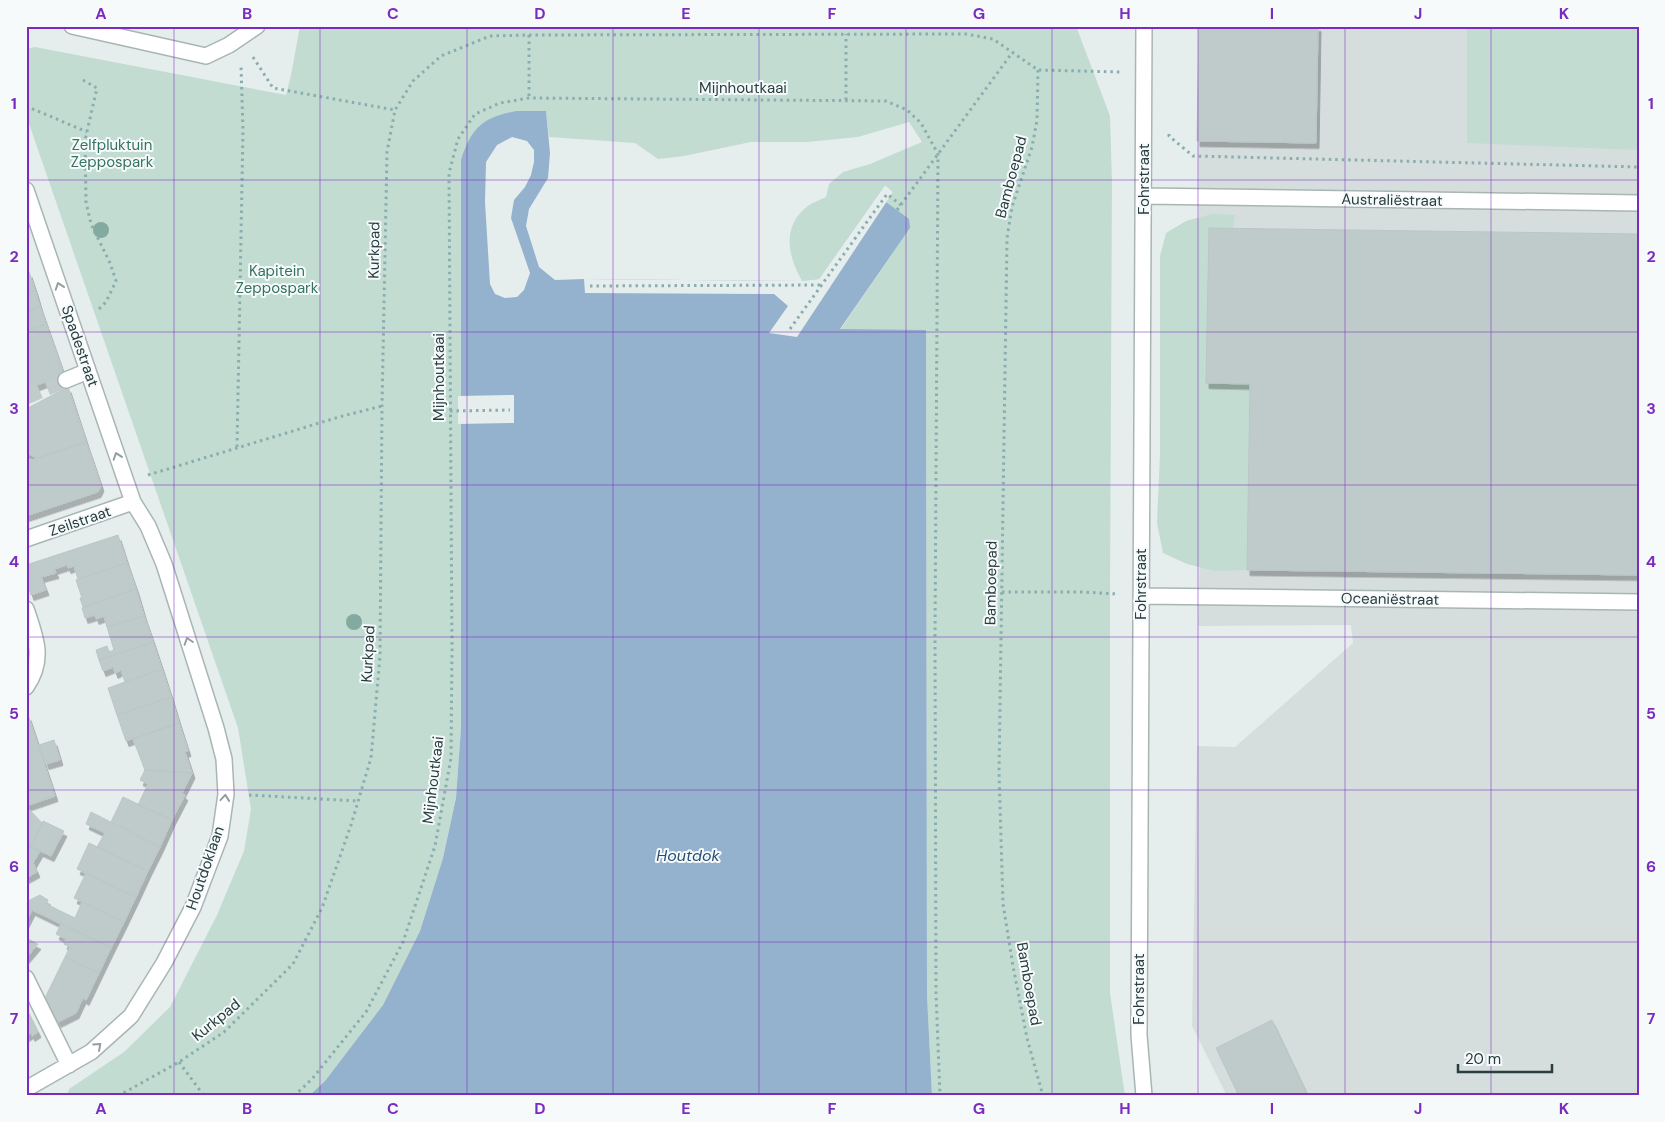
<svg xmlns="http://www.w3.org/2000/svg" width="1665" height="1122" viewBox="0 0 1665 1122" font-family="'DM Sans',sans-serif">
	<defs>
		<filter id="shadow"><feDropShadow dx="3" dy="5.5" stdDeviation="0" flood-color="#0004"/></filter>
	</defs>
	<rect width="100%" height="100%" fill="#e6eeed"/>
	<path fill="#d5dedd" d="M1198,26H1639V1096H1227L1192,1026L1197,746L1235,747L1353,643L1351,625L1198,626L1200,552Z"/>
	<path fill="#c2dcd2" d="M300,26H1076L1110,116L1112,182L1110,597V993L1125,1096H932L927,995L926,331L840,330L910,228L886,202L885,186L819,279L802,281C788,256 781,226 808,206C813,202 820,200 826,197L829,184L843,172L870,164L922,142L909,122L858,137L807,142H751L684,156L658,159L635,143L549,137L546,111L461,160V728L456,798L443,858L420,931L383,1005L325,1081L309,1096H67L69,1089L124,1052L170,1007L217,915L244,851L251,809L238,728L26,115V49L35,47L286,95L291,75Z
		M1467,26H1639V150L1467,143Z
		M1212,214L1235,215L1233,229H1209L1206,383L1250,384L1247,570L1215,571L1187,564L1163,553L1157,523L1160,454V256L1166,233L1186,221Z"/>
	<path fill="#94b1cd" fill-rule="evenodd" d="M516,111H546L550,153L548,178L529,209L526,226L539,267L555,280L584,279L802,281L819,279L885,185L893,192L886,202L909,219L910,228L840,329L926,330L927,995L932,1096H309L325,1081L383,1005L420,931L443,858L456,798L461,728V160C472,127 482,118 516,111ZM512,137L527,141L534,150V162L531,175L525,187L514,200L511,218L530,273L524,290L517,297L505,298L495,294L490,284L485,202L486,162L497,145Z"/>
	<path fill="#e6eeed" d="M885,185L893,192L797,337L769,333L788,306L774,294L585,293L584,279L802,281L819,279Z
		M514,395V423L458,424V396Z"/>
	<path fill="#bfcbca" stroke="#b9c7c6" filter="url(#shadow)" d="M1199,26H1318L1316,143L1197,141Z
		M1209,228L1639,234V575L1247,570L1250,384L1206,383Z
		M29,272L35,290L26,293V273Z
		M35,290L40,307L26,312V293Z
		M40,307L46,324L26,331V312Z
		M46,324L64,375L26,389V331Z
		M68,387L86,442L38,458L26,453V409Z
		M86,442L101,486L98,492L26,516V462Z
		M118,535L127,563L78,579L74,566L68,568L67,565L54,569L56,573L41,577L46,590L31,595L26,580V565Z
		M127,563L136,589L83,607L80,598H82L76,580Z
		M136,589L144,616L107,627L104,616L96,619L95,615L85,618L82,608Z
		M144,616L153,642L99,660L96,650L107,646L109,652L114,650L107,627Z
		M153,642L162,669L125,682L121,670L115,673L113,667L103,671L99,660Z
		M162,669L171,697L117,715L108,688Z
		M171,697L179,723L126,741L117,715Z
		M28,715L55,796L26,806V716Z
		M179,723L188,751L185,752L192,773L145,770L133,739Z
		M54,740L60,760L46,764L39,745Z
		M145,770L192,773L182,793L185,795L172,820L138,805L148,784L140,780Z
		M123,797L172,820L160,847L111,822Z
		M26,806L42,823L34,841L26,848Z
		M91,812L160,847L148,871L97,847L105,833L86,824Z
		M43,821L64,831L51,856L29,846L34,841Z
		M89,843L148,871L136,897L77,869Z
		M29,846L40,851L33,863L37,872L26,878V848Z
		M86,873L136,897L124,922L74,898Z
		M40,895L48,900L46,904L75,918L82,902L124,922L111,948L26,907V902Z
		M26,907L32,910L26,922Z
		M61,924L111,948L99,973L65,957L70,947L64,944L66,939L56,934Z
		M26,938L38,944L26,958Z
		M65,957L99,973L86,1000L83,998L76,1013L58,1022L45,998Z
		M26,1008L38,1032L32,1036L31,1033L26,1036Z
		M1272,1020L1308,1096H1239L1216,1048Z"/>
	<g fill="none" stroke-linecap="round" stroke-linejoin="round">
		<path stroke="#c0cbca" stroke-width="15" stroke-dasharray="15 8" stroke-linecap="butt" d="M26,397L66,380"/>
		<defs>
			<path id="minor" d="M72,26L206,56L229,45L257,26
				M26,190L133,502L148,526L164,564L216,728L224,759L226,794L220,836L193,907L164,963L131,1016L91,1052L26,1089
				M1144,196L1639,203
				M66,380L88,371
				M26,539L133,502
				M1141,596L1639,602
				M26,609C36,638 45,660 26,687
				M26,978L69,1065
				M1144,1096L1139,1035L1144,26"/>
		</defs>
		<use href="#minor" stroke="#a9b5b5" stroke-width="18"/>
		<path stroke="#8aadae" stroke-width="3" stroke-dasharray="2.5 4" stroke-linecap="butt" d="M529,35V98
			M253,57L273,88L395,110
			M1038,70L1037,120L1032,147L1012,207L1007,238L999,773L1003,904L1013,966L1027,1038L1043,1096
			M83,80L97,88L85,140L86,202L91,224L110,263L116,281L106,302L97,311
			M846,100V34
			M26,106L87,132
			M1169,134V136L1193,156L1639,167
			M897,210L1012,53
			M590,286L821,285
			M790,329L887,194L901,205
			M450,411L510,410
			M237,447L243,130L241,66
			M148,475L339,417L382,406
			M1002,592H1082L1119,594
			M249,795L358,801
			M179,1062L204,1096
			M118,1096L179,1062L224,1032L293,964L322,908L351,825L371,758L380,656L382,406L387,152L395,110L413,81L441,56L490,36L529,35L966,34L993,39L1038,70L1121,72
			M294,1096L312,1079L366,1012L403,942L435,846L451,758L452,650L449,173L458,139L475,114L500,103L529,98L886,101L907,110L921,123L938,154L935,635L936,993L940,1096"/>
		<use href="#minor" stroke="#fff" stroke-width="15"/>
	</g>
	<g fill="#84aaa0">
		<circle cx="101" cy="230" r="8"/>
		<circle cx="354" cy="622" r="8"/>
	</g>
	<defs><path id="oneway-chevron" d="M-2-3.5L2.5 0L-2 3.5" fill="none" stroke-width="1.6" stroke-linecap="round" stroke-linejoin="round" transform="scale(1.25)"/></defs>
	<g stroke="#939e9f">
		<use href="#oneway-chevron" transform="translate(59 286) rotate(-109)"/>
		<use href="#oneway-chevron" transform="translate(117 456) rotate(-109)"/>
		<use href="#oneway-chevron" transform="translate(188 641) rotate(-108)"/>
		<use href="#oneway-chevron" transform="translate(225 798) rotate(-85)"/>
		<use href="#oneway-chevron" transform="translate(98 1046) rotate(-42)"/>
	</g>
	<path fill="none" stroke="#7b2cbf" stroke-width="1" stroke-opacity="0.55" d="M174,26V1096M320,26V1096M467,26V1096M613,26V1096M759,26V1096M906,26V1096M1052,26V1096M1198,26V1096M1345,26V1096M1491,26V1096M26,180H1639M26,332H1639M26,485H1639M26,637H1639M26,790H1639M26,942H1639"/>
	<g text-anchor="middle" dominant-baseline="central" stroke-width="4" stroke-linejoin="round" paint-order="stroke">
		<g font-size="15" fill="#273d3f" stroke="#f7fafa">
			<text x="743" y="88">Mijnhoutkaai</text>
			<text transform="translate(1011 177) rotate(-75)">Bamboepad</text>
			<text transform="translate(1144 179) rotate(-90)">Fohrstraat</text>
			<text transform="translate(1392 200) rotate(1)">Australiëstraat</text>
			<text transform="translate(374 250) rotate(-89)">Kurkpad</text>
			<text transform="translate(80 346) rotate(71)">Spadestraat</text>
			<text transform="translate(439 377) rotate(-90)">Mijnhoutkaai</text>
			<text transform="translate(80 521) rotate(-19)">Zeilstraat</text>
			<text transform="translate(991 583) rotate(-89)">Bamboepad</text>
			<text transform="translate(1141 584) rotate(-90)">Fohrstraat</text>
			<text transform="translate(1390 599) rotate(1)">Oceaniëstraat</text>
			<text transform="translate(368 654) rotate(-87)">Kurkpad</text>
			<text transform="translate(433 780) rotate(-83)">Mijnhoutkaai</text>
			<text transform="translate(205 868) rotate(-71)">Houtdoklaan</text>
			<text transform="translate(1029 984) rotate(80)">Bamboepad</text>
			<text transform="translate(1139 989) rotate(-90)">Fohrstraat</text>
			<text transform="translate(216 1020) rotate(-39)">Kurkpad</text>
		</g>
		<g font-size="15" fill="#347261" stroke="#f7fafa">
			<text x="112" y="145">Zelfpluktuin<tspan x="112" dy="17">Zeppospark</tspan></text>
			<text x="277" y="271">Kapitein<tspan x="277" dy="17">Zeppospark</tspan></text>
		</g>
		<g font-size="16" font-style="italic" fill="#264d76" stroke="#f7fafa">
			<text x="688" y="855">Houtdok</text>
		</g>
	</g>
	<rect width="1665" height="1122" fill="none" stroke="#f7fafa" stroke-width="55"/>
	<path d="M1458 1064v8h94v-8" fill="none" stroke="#273d3f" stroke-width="2.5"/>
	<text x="1465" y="1064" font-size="15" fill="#273d3f" stroke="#f7fafa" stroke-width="4" paint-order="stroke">20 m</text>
	<rect x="28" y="28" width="1610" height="1066" fill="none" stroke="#7b2cbf" stroke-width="2"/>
	<g font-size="16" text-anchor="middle" font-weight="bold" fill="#7b2cbf">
		<text x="101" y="19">A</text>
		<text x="247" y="19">B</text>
		<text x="393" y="19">C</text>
		<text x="540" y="19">D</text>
		<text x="686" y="19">E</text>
		<text x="832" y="19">F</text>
		<text x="979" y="19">G</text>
		<text x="1125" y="19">H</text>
		<text x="1272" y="19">I</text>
		<text x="1418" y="19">J</text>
		<text x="1564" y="19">K</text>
		<text x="14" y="109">1</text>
		<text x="1651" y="109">1</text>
		<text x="14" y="262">2</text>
		<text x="1651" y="262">2</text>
		<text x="14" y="414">3</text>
		<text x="1651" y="414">3</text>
		<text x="14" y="567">4</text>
		<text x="1651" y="567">4</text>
		<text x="14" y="719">5</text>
		<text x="1651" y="719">5</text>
		<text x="14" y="872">6</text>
		<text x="1651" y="872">6</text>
		<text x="14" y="1024">7</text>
		<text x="1651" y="1024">7</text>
		<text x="101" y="1114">A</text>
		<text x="247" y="1114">B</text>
		<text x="393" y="1114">C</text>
		<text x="540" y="1114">D</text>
		<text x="686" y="1114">E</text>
		<text x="832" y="1114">F</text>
		<text x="979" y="1114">G</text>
		<text x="1125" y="1114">H</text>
		<text x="1272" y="1114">I</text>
		<text x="1418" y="1114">J</text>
		<text x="1564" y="1114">K</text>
	</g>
</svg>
